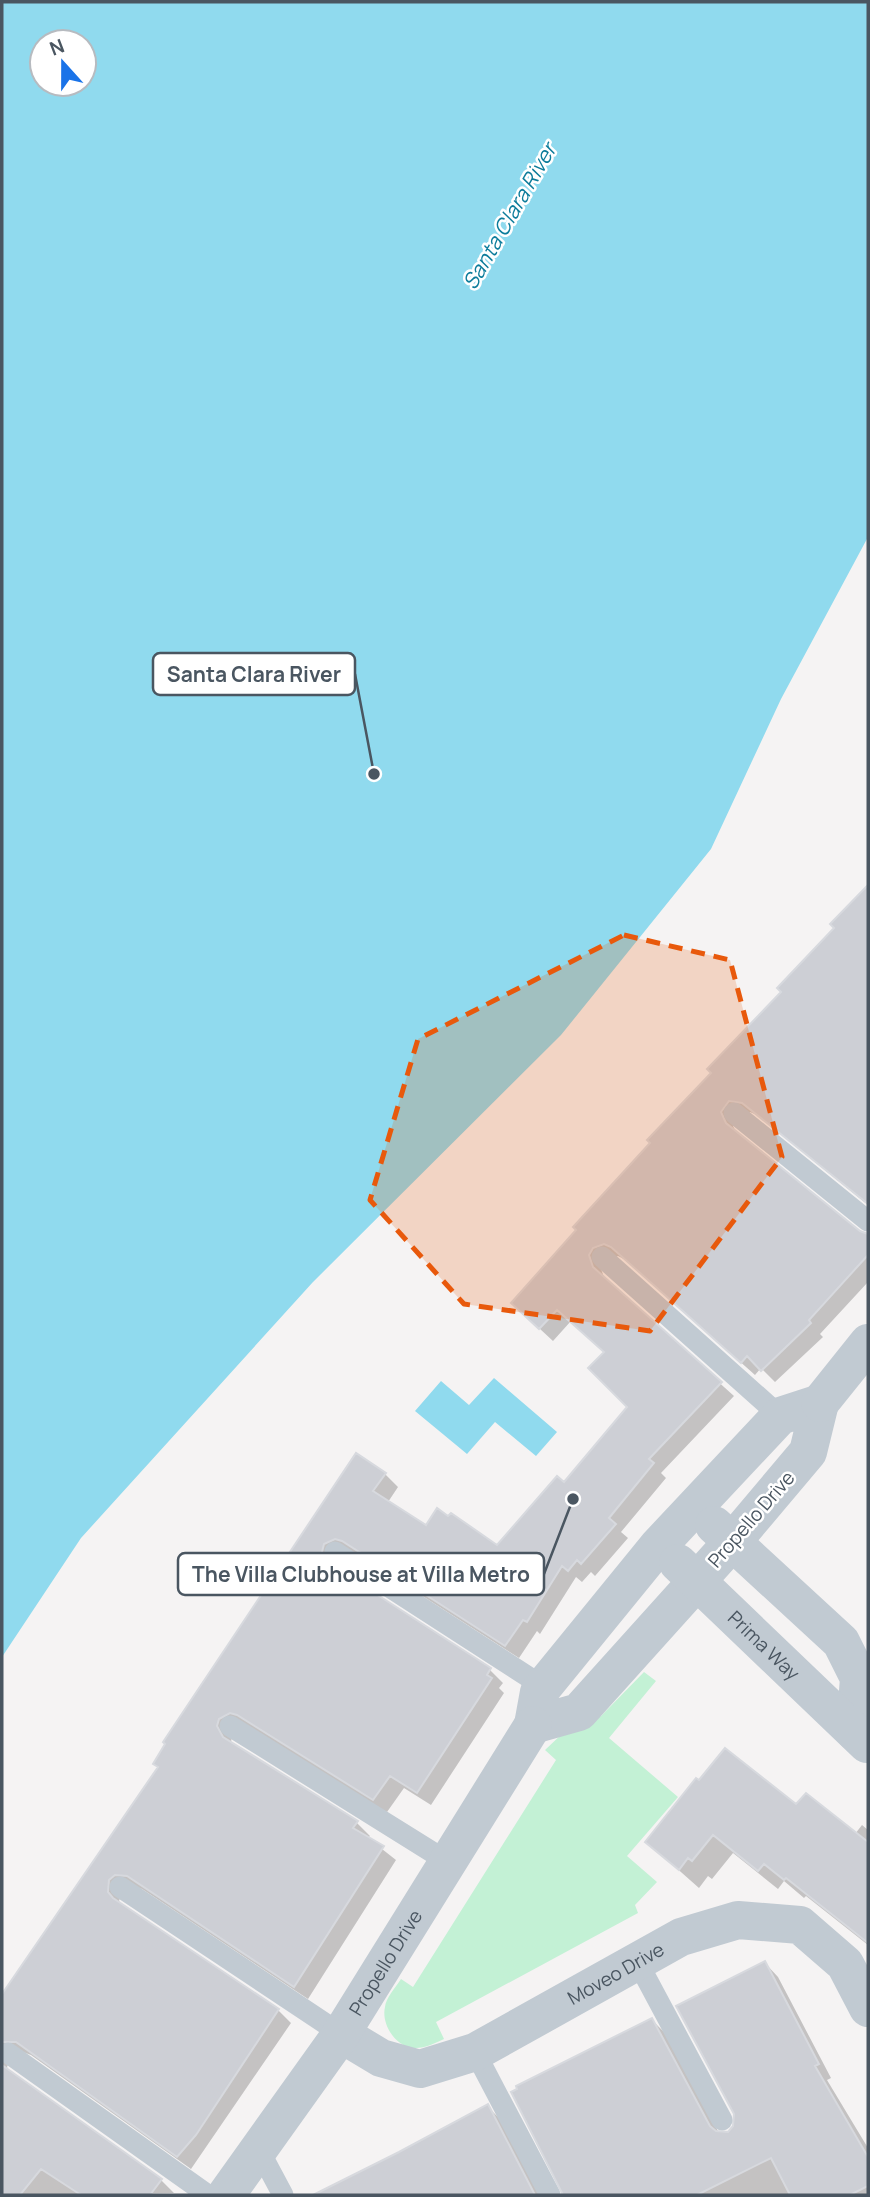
<svg xmlns="http://www.w3.org/2000/svg" width="870" height="2197" viewBox="0 0 870 2197" font-family="Manrope,sans-serif">
	<rect width="100%" height="100%" fill="#f5f3f3"/>
	<path fill="#c3f1d5" d="M644,1672L656,1681L609,1738L678,1797L627,1856L657,1882L635,1905L638,1913L436,2022L444,2039C435,2043 424,2049 413,2048C395,2046 381,2024 385,2007C386,1998 395,1988 401,1979L413,1987L556,1760L545,1750L564,1732L601,1716Z"/>
	<path fill="#90daee" fill-rule="evenodd" d="M2,2H868V537L781,699L711,849L561,1035L313,1282L81,1538L2,1657ZM42,42H84V84H42Z
		M494,1378L557,1432L536,1456L495,1422L467,1454L415,1411L441,1381L469,1405Z"/>
	<path fill="#0003" d="M868,888V1205L757,1115L750,1112L733,1126L737,1134L859,1233L868,1235V1282L820,1334L823,1337L775,1382L761,1368L755,1375L626,1260L618,1256L606,1261L601,1269L605,1280L734,1396L661,1473L666,1478L621,1532L628,1538L595,1576L591,1572L582,1582L576,1577L540,1634L537,1631L519,1658L357,1554L349,1551L337,1557L334,1566L337,1571L490,1670L503,1683L499,1688L504,1693L431,1805L404,1788L387,1812L232,1732L231,1744L357,1823L370,1836L368,1838L396,1860L308,1999L142,1889L134,1886L122,1892L119,1901L122,1906L278,2010L291,2023L191,2169L31,2055L23,2052L11,2058L7,2067L10,2073L161,2180L174,2193L2,2195V1995L159,1768L356,1456L385,1474L398,1487L388,1502L426,1527L497,1548L564,1484L629,1407L606,1353L571,1321L553,1341L526,1316L713,1073L836,928L832,924Z
		M796,1807L855,1834L862,1825L868,1830V1945L806,1896L804,1898L784,1881L778,1889L733,1853L712,1879L708,1876L699,1888L647,1842Z
		M765,1963L778,1977L831,2078L827,2080L868,2148V2195H565L518,2087L652,2020L665,2033L719,2133L728,2134L735,2127Z
		M487,2106L501,2120L540,2195H324Z"/>
	<path fill="#cdcfd5" stroke="#d7d9de" stroke-width="2" d="M868,885V1204L742,1103L729,1101L721,1112L726,1123L860,1231L868,1234V1255L809,1320L811,1323L761,1371L747,1356L741,1363L611,1247L604,1244L593,1248L589,1255L593,1267L722,1382L649,1459L654,1463L609,1518L616,1524L581,1564L577,1560L568,1571L562,1566L527,1622L523,1620L505,1646L342,1541L335,1539L324,1544L322,1552L328,1563L491,1668L487,1675L492,1678L417,1793L390,1776L373,1800L237,1715L230,1713L219,1719L217,1726L223,1737L358,1821L353,1828L384,1846L294,1987L127,1876L115,1875L109,1880L108,1892L113,1898L279,2009L196,2135L177,2157L16,2042H2V1994L158,1767L153,1764L165,1744L163,1742L356,1453L386,1473L373,1491L426,1525L437,1508L448,1516L451,1513L497,1545L557,1476L564,1482L627,1407L588,1368L604,1352L557,1310L539,1329L511,1303L576,1230L573,1227L650,1143L647,1140L711,1073L707,1069L781,992L777,988L834,928L830,924Z
		M725,1748L796,1804L806,1793L868,1842V1943L786,1878L784,1880L764,1864L758,1871L713,1835L692,1861L688,1858L679,1870L645,1842L696,1778L699,1780Z
		M765,1961L819,2064L815,2066L868,2157V2186L850,2195H790L771,2158L697,2195H563L511,2092L517,2089L516,2086L652,2018L710,2126L716,2131L728,2132L733,2126L734,2114L676,2006Z
		M2,2065L162,2179L150,2195H81L41,2169L20,2195H2Z
		M488,2104L535,2195H313L399,2152Z"/>
	<g fill="none" stroke-linecap="round" stroke-linejoin="round">
		<path stroke="#c1cad2" stroke-width="21" d="M734,1113L868,1221
			M602,1257L780,1416
			M335,1552L544,1687
			M230,1726L448,1862
			M120,1887L341,2034
			M637,1961L722,2120
			M475,2052L550,2195
			M8,2053L208,2195
			M259,2150L283,2195"/>
		<g stroke="#c1cad2" stroke-width="38">
			<path d="M820,1403L808,1452L733,1541L579,1712L533,1725L539,1692L658,1546L780,1416Z"/>
			<path d="M820,1403L868,1343"/>
			<path d="M714,1525L841,1642L859,1678L855,1732"/>
			<path id="s1" d="M678,1563L867,1744"/>
			<path id="s2" d="M341,2034L381,2058L420,2069L475,2052L681,1937L738,1920L800,1925L845,1964L868,2008"/>
			<path id="s3" d="M226,2195L341,2034L533,1725"/>
		</g>
	</g>
	<path fill="#e8590c" fill-opacity="0.2" stroke="#e8590c" stroke-width="5" stroke-dasharray="14 9" stroke-linejoin="round" d="M624,935L730,960L782,1157L650,1331L464,1304L370,1200L418,1039Z"/>
	<g text-anchor="middle" dominant-baseline="central" stroke-width="5" stroke-linejoin="round" paint-order="stroke">
		<g font-size="19" fill="#4a5661" stroke="#fff">
			<text transform="translate(751 1519) rotate(-49)">Propello Drive</text>
			<text stroke="none"><textPath href="#s1" startOffset="119">Prima Way</textPath></text>
			<text stroke="none"><textPath href="#s3" startOffset="282">Propello Drive</textPath></text>
			<text stroke="none"><textPath href="#s2" startOffset="306">Moveo Drive</textPath></text>
		</g>
		<g font-size="21" font-style="italic" fill="#0c7c9b" stroke="#fff">
			<text transform="translate(509 216) rotate(-60)">Santa Clara River</text>
		</g>
	</g>
	<path fill="none" stroke="#4a5661" stroke-width="2.5" d="M374 774L355 674M573 1499L544 1574"/>
	<g fill="#4a5661" stroke="#fff" stroke-width="2.5">
		<circle cx="374" cy="774" r="7"/>
		<circle cx="573" cy="1499" r="7"/>
	</g>
	<g fill="#fff" stroke="#4a5661" stroke-width="2.5">
		<rect x="153" y="653" width="202" height="42" rx="7"/>
		<rect x="178" y="1553" width="366" height="42" rx="7"/>
	</g>
	<g font-size="21" text-anchor="middle" font-weight="bold" fill="#4a5661">
		<text x="254" y="682">Santa Clara River</text>
		<text x="361" y="1582">The Villa Clubhouse at Villa Metro</text>
	</g>
	<rect width="870" height="2197" fill="none" stroke="#4a5661" stroke-width="7"/>
	<g transform="translate(63 63) rotate(339)"><circle r="33" fill="#ffffff" stroke="#b7bbc0" stroke-width="2"/>
	<path d="M0-5L12 26L0 18L-12 26Z" fill="#1a73e8"/>
	<text y="-10" font-size="19" font-weight="bold" text-anchor="middle" fill="#4a5661">N</text>
	</g>
</svg>
